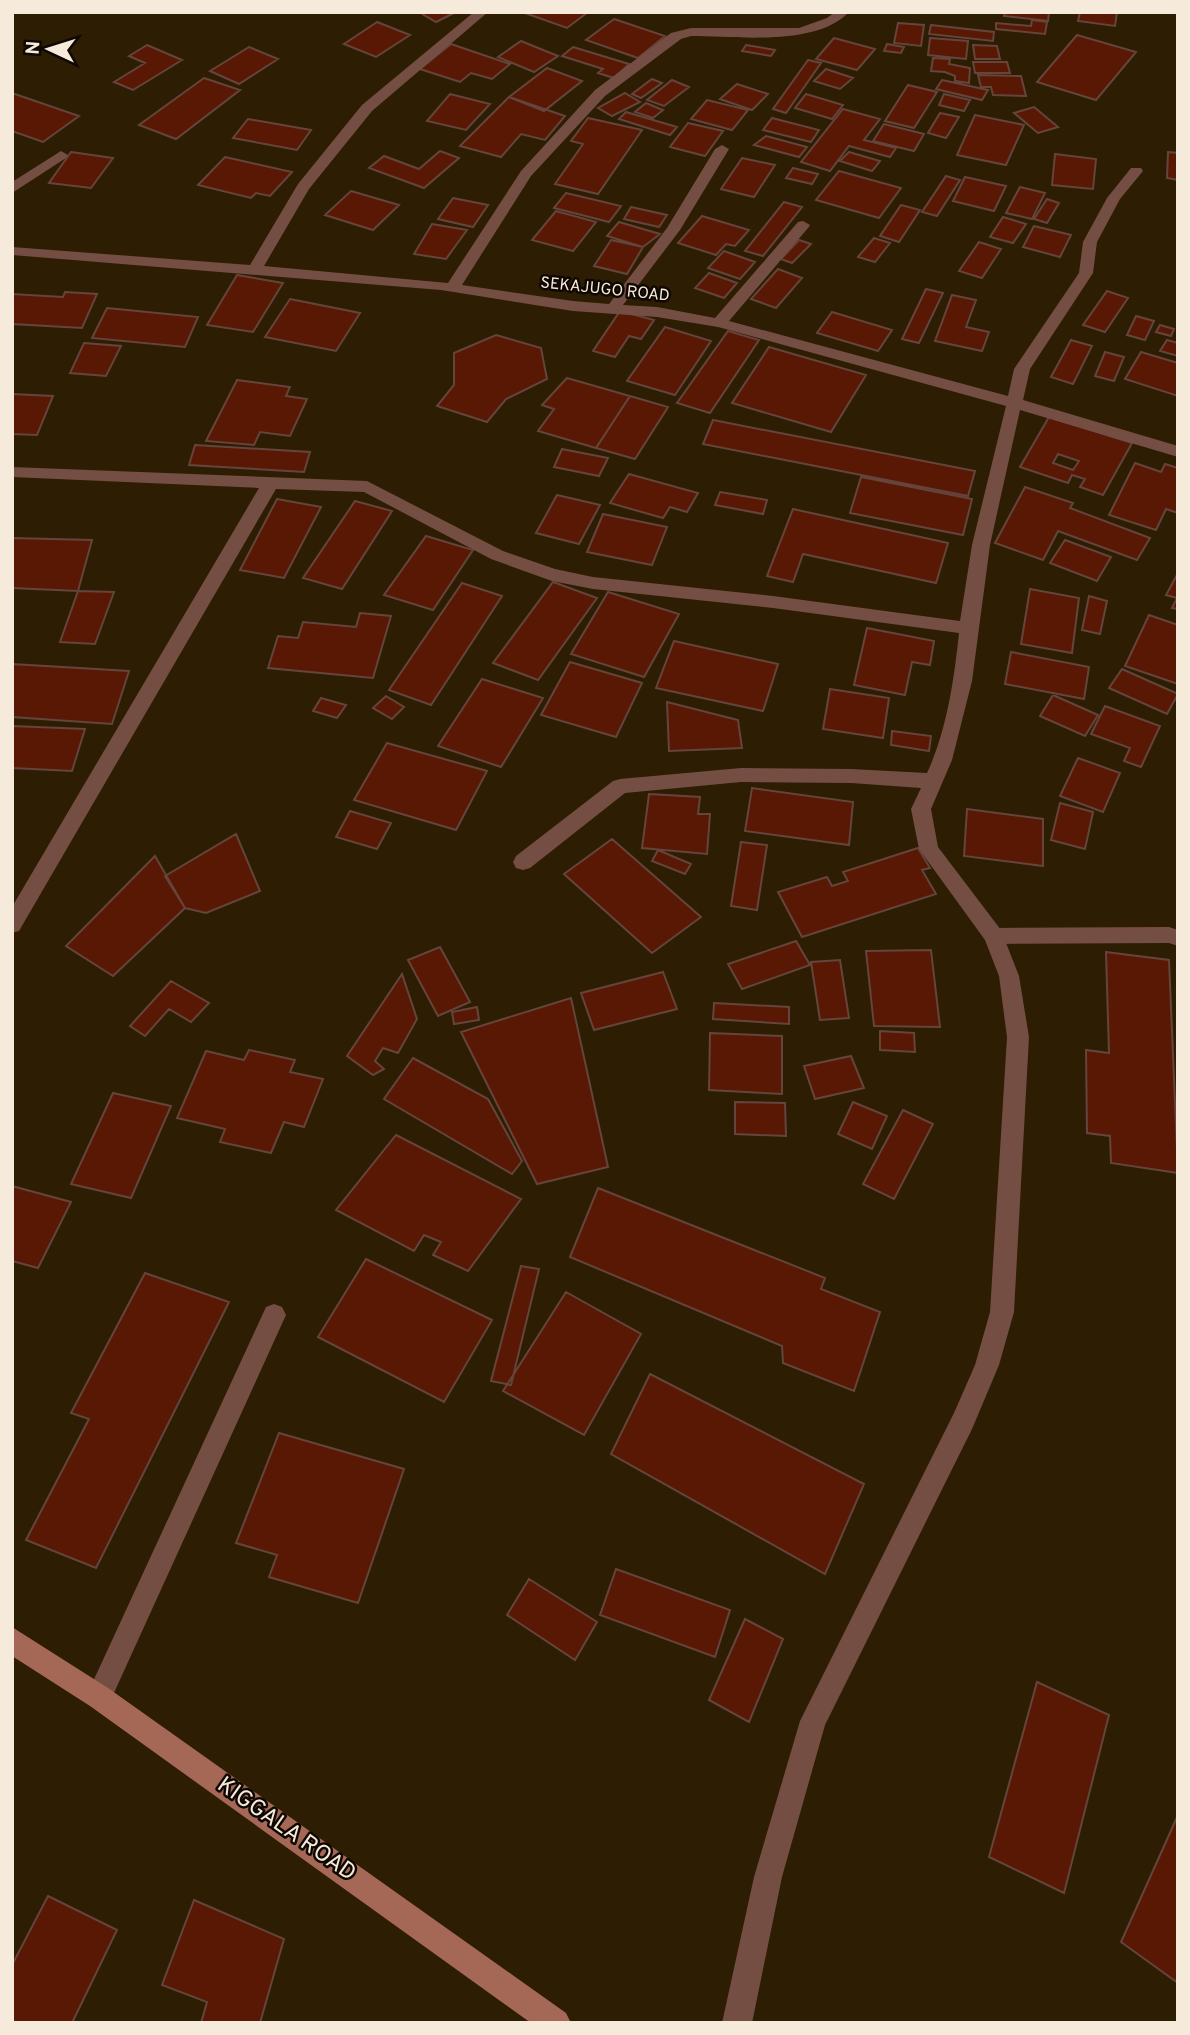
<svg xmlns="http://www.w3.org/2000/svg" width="1190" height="2035" viewBox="0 0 1190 2035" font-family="Overpass,sans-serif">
	<rect width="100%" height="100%" fill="#2d1d03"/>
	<path fill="#591804" stroke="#64443b" stroke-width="2" fill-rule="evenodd" d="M419,12H456L436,22Z
		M522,12H588L567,28Z
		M1005,12H1049L1048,21L1004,16Z
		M1080,12H1117L1115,26L1078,21Z
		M614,19L665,36L638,58L586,40Z
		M1032,20L1047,22L1045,34L996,29V23L1031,26Z
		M377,22L410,35L376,57L344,44Z
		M898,23L924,25L921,46L894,43Z
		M931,25L994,32L993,41L929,34Z
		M1077,35L1136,52L1096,100L1037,82Z
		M834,38L875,49L857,70L816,59Z
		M930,38L968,41L966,59L928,55Z
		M521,41L558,56L534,72L498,57Z
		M451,44L510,64L492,79L471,73L460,82L420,69Z
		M887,44L904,47L901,53L884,51Z
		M147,45L182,60L133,90L114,82L145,63L129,56Z
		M746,45L775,50L771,56L742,51Z
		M973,45L997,46L1000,59H975Z
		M249,47L278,59L239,84L210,71Z
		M573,47L629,64L614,78L598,73L603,69L562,56Z
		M933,58L950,59L949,64L970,68L969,83L955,81V76L945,72L931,71Z
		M808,60L821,63L786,113L773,109Z
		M973,62H1007L1010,73H975Z
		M547,68L582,81L544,111L509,97Z
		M826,69L853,78L840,89L814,81Z
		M978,75L1021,76L1026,96L993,95L991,87H981Z
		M204,78L240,90L176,139L139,125Z
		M652,79L662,83L641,98L632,94Z
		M672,80L689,87L664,106L647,100Z
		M942,80L988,90L982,100L936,89Z
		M737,84L768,94L752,110L720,99Z
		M908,85L937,92L914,128L885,121Z
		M12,93L79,116L43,142L12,131Z
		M625,93L640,102L612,116L598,108Z
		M450,94L490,104L466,130L427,121Z
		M806,94L843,105L832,119L795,108Z
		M944,94L970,100L964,111L939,105Z
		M509,97L565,116L545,140L521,134L501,157L460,146Z
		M707,100L748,110L732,130L691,119Z
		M646,103L663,110L653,118L635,112Z
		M1034,107L1058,127L1038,133L1014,113Z
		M843,109L880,119L864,140L896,148L890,157L849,146L830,171L801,162Z
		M626,112L677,127L670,135L619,119Z
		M940,113L959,117L946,138L928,133Z
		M975,115L1024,125L1006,165L957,155Z
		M588,118L642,130L598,194L555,184L583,144L571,141Z
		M772,118L819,130L811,142L763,130Z
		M248,119L311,130L297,150L233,138Z
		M688,123L723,131L705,156L670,147Z
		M884,124L924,134L914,151L873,141Z
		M766,136L807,147L799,157L754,145Z
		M440,151L459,158L424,188L369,168L384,156L419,169Z
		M71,152L113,158L91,188L49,183Z
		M849,152L880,161L872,171L840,161Z
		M1168,152L1178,153V180L1167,178Z
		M1055,154L1096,159L1093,189L1052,185Z
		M225,157L292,172L270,196L256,193L251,198L198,185Z
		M742,158L775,165L754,197L721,189Z
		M793,168L818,174L812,184L786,178Z
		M839,171L901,188L879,218L816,200Z
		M946,176L960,180L937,216L922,212Z
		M965,177L1006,186L994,211L953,201Z
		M1020,187L1045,193L1032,219L1006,213Z
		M351,191L399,205L373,230L325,215Z
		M566,193L621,206L609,222L554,208Z
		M453,198L488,205L473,227L438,219Z
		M1047,199L1059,203L1047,223L1034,219Z
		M784,202L802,207L763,256L745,251Z
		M901,205L920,210L899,242L880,236Z
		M631,207L667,215L659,227L624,219Z
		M556,211L596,222L573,251L532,240Z
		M702,216L749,230L735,246L726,244L716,255L678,243Z
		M1003,217L1026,224L1013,243L990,237Z
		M619,222L660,234L643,247L607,236Z
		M432,224L467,230L446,259L414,254Z
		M1034,226L1071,235L1060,257L1023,247Z
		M874,238L890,243L875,262L858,257Z
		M611,240L643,247L627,274L594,266Z
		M799,240L811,244L792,263L781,259Z
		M979,242L1001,249L982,278L959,271Z
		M724,251L755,262L740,279L708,268Z
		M778,269L802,278L776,308L751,299Z
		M709,273L737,283L724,298L695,288Z
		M237,275L283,283L253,332L207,325Z
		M926,289L943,293L919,343L902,339Z
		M1107,291L1128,298L1105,332L1083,325Z
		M65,292L97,294L82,328L12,324V294L63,297Z
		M952,295L976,300L966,327L989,332L982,351L935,341Z
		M290,299L360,313L336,351L265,337Z
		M107,308L198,317L185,347L92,338Z
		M620,311L654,320L641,339L629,336L615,357L593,351Z
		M832,312L892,330L878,351L817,333Z
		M1136,316L1154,321L1145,340L1127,335Z
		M1160,325L1174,329L1171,336L1156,332Z
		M665,327L711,341L675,395L627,381Z
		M728,331L759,340L710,413L677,403Z
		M496,335L541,348L547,379L506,399L487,422L437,406L454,385V353Z
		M1071,340L1092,346L1073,384L1051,377Z
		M1167,340L1178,343V356L1160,351Z
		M84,343L121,346L106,376L70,373Z
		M769,347L866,375L831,432L732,403Z
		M1105,352L1124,357L1114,381L1095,376Z
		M1141,352L1178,363V396L1125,379Z
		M567,378L630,396L596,448L538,431L554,409L542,405Z
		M237,380L290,387L286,396L307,399L290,436L260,432L254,445L206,441Z
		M12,394L53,396L37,435L12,434Z
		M630,396L668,407L635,459L596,448Z
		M1049,417L1132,443L1103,495L1080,487L1085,479L1072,475L1068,483L1020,467ZM1058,454L1079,461L1073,470L1053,463Z
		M713,420L975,471L968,496L703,444Z
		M195,445L310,452L304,472L189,465Z
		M562,449L608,458L599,476L554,467Z
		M1135,463L1161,472L1165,464L1178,468V513L1166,509L1156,530L1109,515Z
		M629,474L698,493L687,512L670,507L663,518L610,503Z
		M861,477L972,499L963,535L850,513Z
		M1025,487L1073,503L1070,508L1150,538L1137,560L1058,531L1043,560L995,543Z
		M720,492L767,500L763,514L715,505Z
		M557,495L600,505L579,544L536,533Z
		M277,499L321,507L284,578L240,570Z
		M355,501L392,511L342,589L303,578Z
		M793,509L948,543L936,583L803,554L793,582L767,576Z
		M603,514L667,527L652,565L587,552Z
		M426,536L473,550L433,610L384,595Z
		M12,538L92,540L78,591L12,588Z
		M1065,540L1111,557L1097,581L1050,563Z
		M1178,573V609L1172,608L1177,598L1166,595Z
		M553,582L597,598L538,680L493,663Z
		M462,583L502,596L431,705L389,690Z
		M1030,589L1079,598L1072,653L1021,644Z
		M78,591L114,592L95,644L60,642Z
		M608,592L679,614L644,677L571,654Z
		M1089,596L1107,601L1100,634L1082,630Z
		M360,613L391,616L373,678L268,668L278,636L298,638L303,622L356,627Z
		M1149,615L1178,625V684L1125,666Z
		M867,628L934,641L930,665L912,662L905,695L854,685Z
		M674,641L778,664L763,711L656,688Z
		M1011,652L1089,667L1084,699L1005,684Z
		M570,662L642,683L616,737L541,715Z
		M12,664L129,671L112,724L12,717Z
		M1122,669L1178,694L1167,714L1109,688Z
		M482,679L543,698L501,767L438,746Z
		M830,689L889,698L883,738L823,729Z
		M1053,695L1098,715L1085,736L1040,716Z
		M386,696L404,707L392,719L373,708Z
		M321,698L346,705L337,718L313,711Z
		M667,702L738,720L742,748L669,751Z
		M1105,706L1160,726L1141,767L1124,761L1130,748L1091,734Z
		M12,726L85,729L72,771L12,768Z
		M892,731L931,736L929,751L891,745Z
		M387,743L487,771L456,830L354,800Z
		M1078,758L1120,773L1103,812L1060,796Z
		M752,788L853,802L849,845L745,831Z
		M649,794L700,797L698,814H710L707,854L642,848Z
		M1060,803L1093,812L1085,849L1051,840Z
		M967,809L1043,819V866L964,856Z
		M350,811L391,823L377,849L336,837Z
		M236,834L260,891L206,913L185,908L165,876Z
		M612,839L701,917L652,953L564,874Z
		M741,842L767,845L757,910L731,906Z
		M918,848L930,868L922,870L936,894L802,937L778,892L827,877L832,886L848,881L843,872Z
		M658,850L691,864L685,874L652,861Z
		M155,856L185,908L113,976L66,946Z
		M796,941L810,965L742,989L728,964Z
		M440,947L470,1002L438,1016L408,960Z
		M931,950L940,1027L874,1026L866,951Z
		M1106,952L1169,960L1178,1173L1111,1163L1110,1136L1087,1133L1086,1050L1109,1053Z
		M840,960L849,1018L820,1020L811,962Z
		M663,972L677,1009L594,1030L581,993Z
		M402,974L417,1019L398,1053L383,1048L375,1061L384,1069L373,1075L347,1056Z
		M171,981L209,1003L191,1022L169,1009L145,1036L130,1026Z
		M571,998L608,1167L537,1184L461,1032Z
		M714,1003L789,1007V1024L713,1019Z
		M477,1007L479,1020L454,1024L452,1012Z
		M880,1031L914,1033L915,1052L880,1050Z
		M710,1033L782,1036V1094L709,1090Z
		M249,1050L295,1060L290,1072L323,1079L304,1127L284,1122L271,1153L220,1142L225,1129L177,1118L206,1051L244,1060Z
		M851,1056L864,1088L815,1099L804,1066Z
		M413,1058L488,1099L522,1161L512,1174L384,1099Z
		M113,1093L171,1106L131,1198L71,1184Z
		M735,1102L785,1103L786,1136L735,1134Z
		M853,1102L887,1116L872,1149L838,1134Z
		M903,1110L933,1124L894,1199L863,1184Z
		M396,1135L521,1199L468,1271L433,1255L441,1242L424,1235L414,1251L336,1210Z
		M12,1186L71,1202L38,1268L12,1261Z
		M598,1188L825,1278L821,1289L880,1312L854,1391L783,1363L782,1346L570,1257Z
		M366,1259L492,1320L444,1402L318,1337Z
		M521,1266L539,1269L511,1385L491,1381Z
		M145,1273L229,1302L96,1568L26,1540L89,1419L71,1413Z
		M566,1292L641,1334L584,1435L503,1391Z
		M650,1374L864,1484L825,1574L611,1454Z
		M279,1433L404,1469L358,1603L269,1577L277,1555L236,1543Z
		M616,1569L730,1610L715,1657L600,1615Z
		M529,1579L597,1622L575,1660L507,1615Z
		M745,1619L783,1639L749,1722L709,1700Z
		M1037,1682L1109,1715L1064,1893L989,1857Z
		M1178,1815V1983L1121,1942Z
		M48,1896L117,1930L72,2023H17L12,2020V1965Z
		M194,1900L284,1939L260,2023H201L207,2002L162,1985Z"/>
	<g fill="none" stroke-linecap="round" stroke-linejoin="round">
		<path fill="#754e43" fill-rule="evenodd" d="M1169,927L1178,930V946L1169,943L994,944L987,941L985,936L987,931L994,928Z"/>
		<path fill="#754e43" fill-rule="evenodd" d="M474,12H488L372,111L309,189L264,266L448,283L521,171L595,90L671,33L691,28H799L827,18L835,12H849C816,47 736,36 691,36L681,39L605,96L531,176L462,285L573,301L609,304L667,228L715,149L722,145L729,149L680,230L623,305L657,307L715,318L798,222L803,221L810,225L808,228L729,321L1008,396L1014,369L1079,273L1083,242L1107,198L1131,168H1141L1143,171L1120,199L1097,242L1093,273L1030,369L1023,400L1178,446V457L1020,410L990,545L972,681L952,760L931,809L938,847L1001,930L1019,976L1029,1037L1014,1312L999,1365L972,1429L825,1725L782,1877L752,2023H722L754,1877L800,1721L954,1413L975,1365L990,1312L1007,1037L999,976L985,940L919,849L911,809L921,788L851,783L741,782L625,793L530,868L523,870L516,868L513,862L516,856L613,781L620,779L741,768L851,769L927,773C947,730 954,680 959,633L773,608L593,589L552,581L491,559L364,492L276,489L19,931L12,933V907L259,488L12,477V467L367,481L503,551L555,569L593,577L773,596L960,621L972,545L1006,406L718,327L657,317L573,311L441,290L12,255V247L250,265L298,184L362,105Z
			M61,151L68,155L66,158L12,193V182Z
			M274,1304L282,1307L286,1315L108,1706L99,1710L90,1706L86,1697L90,1688L266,1307Z"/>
		<path fill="#a56756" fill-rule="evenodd" d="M12,1627L108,1688L566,2013L571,2023H531L90,1706L12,1656Z"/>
	</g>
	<g text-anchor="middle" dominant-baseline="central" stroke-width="5" stroke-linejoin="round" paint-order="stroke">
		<g font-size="16" fill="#f6eadb" stroke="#0f0802">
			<text transform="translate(605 290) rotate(6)">SEKAJUGO ROAD</text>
		</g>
		<g font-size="23" fill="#f6eadb" stroke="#0f0802">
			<text transform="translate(286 1830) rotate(35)">KIGGALA ROAD</text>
		</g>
	</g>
	<rect width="1190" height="2035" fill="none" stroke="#f6eadb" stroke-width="28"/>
	<g transform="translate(49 49) rotate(274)" stroke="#0f0802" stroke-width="5" paint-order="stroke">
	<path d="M0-5L12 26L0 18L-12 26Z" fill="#f6eadb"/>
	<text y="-10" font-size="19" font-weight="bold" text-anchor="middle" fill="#f6eadb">N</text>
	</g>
</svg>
